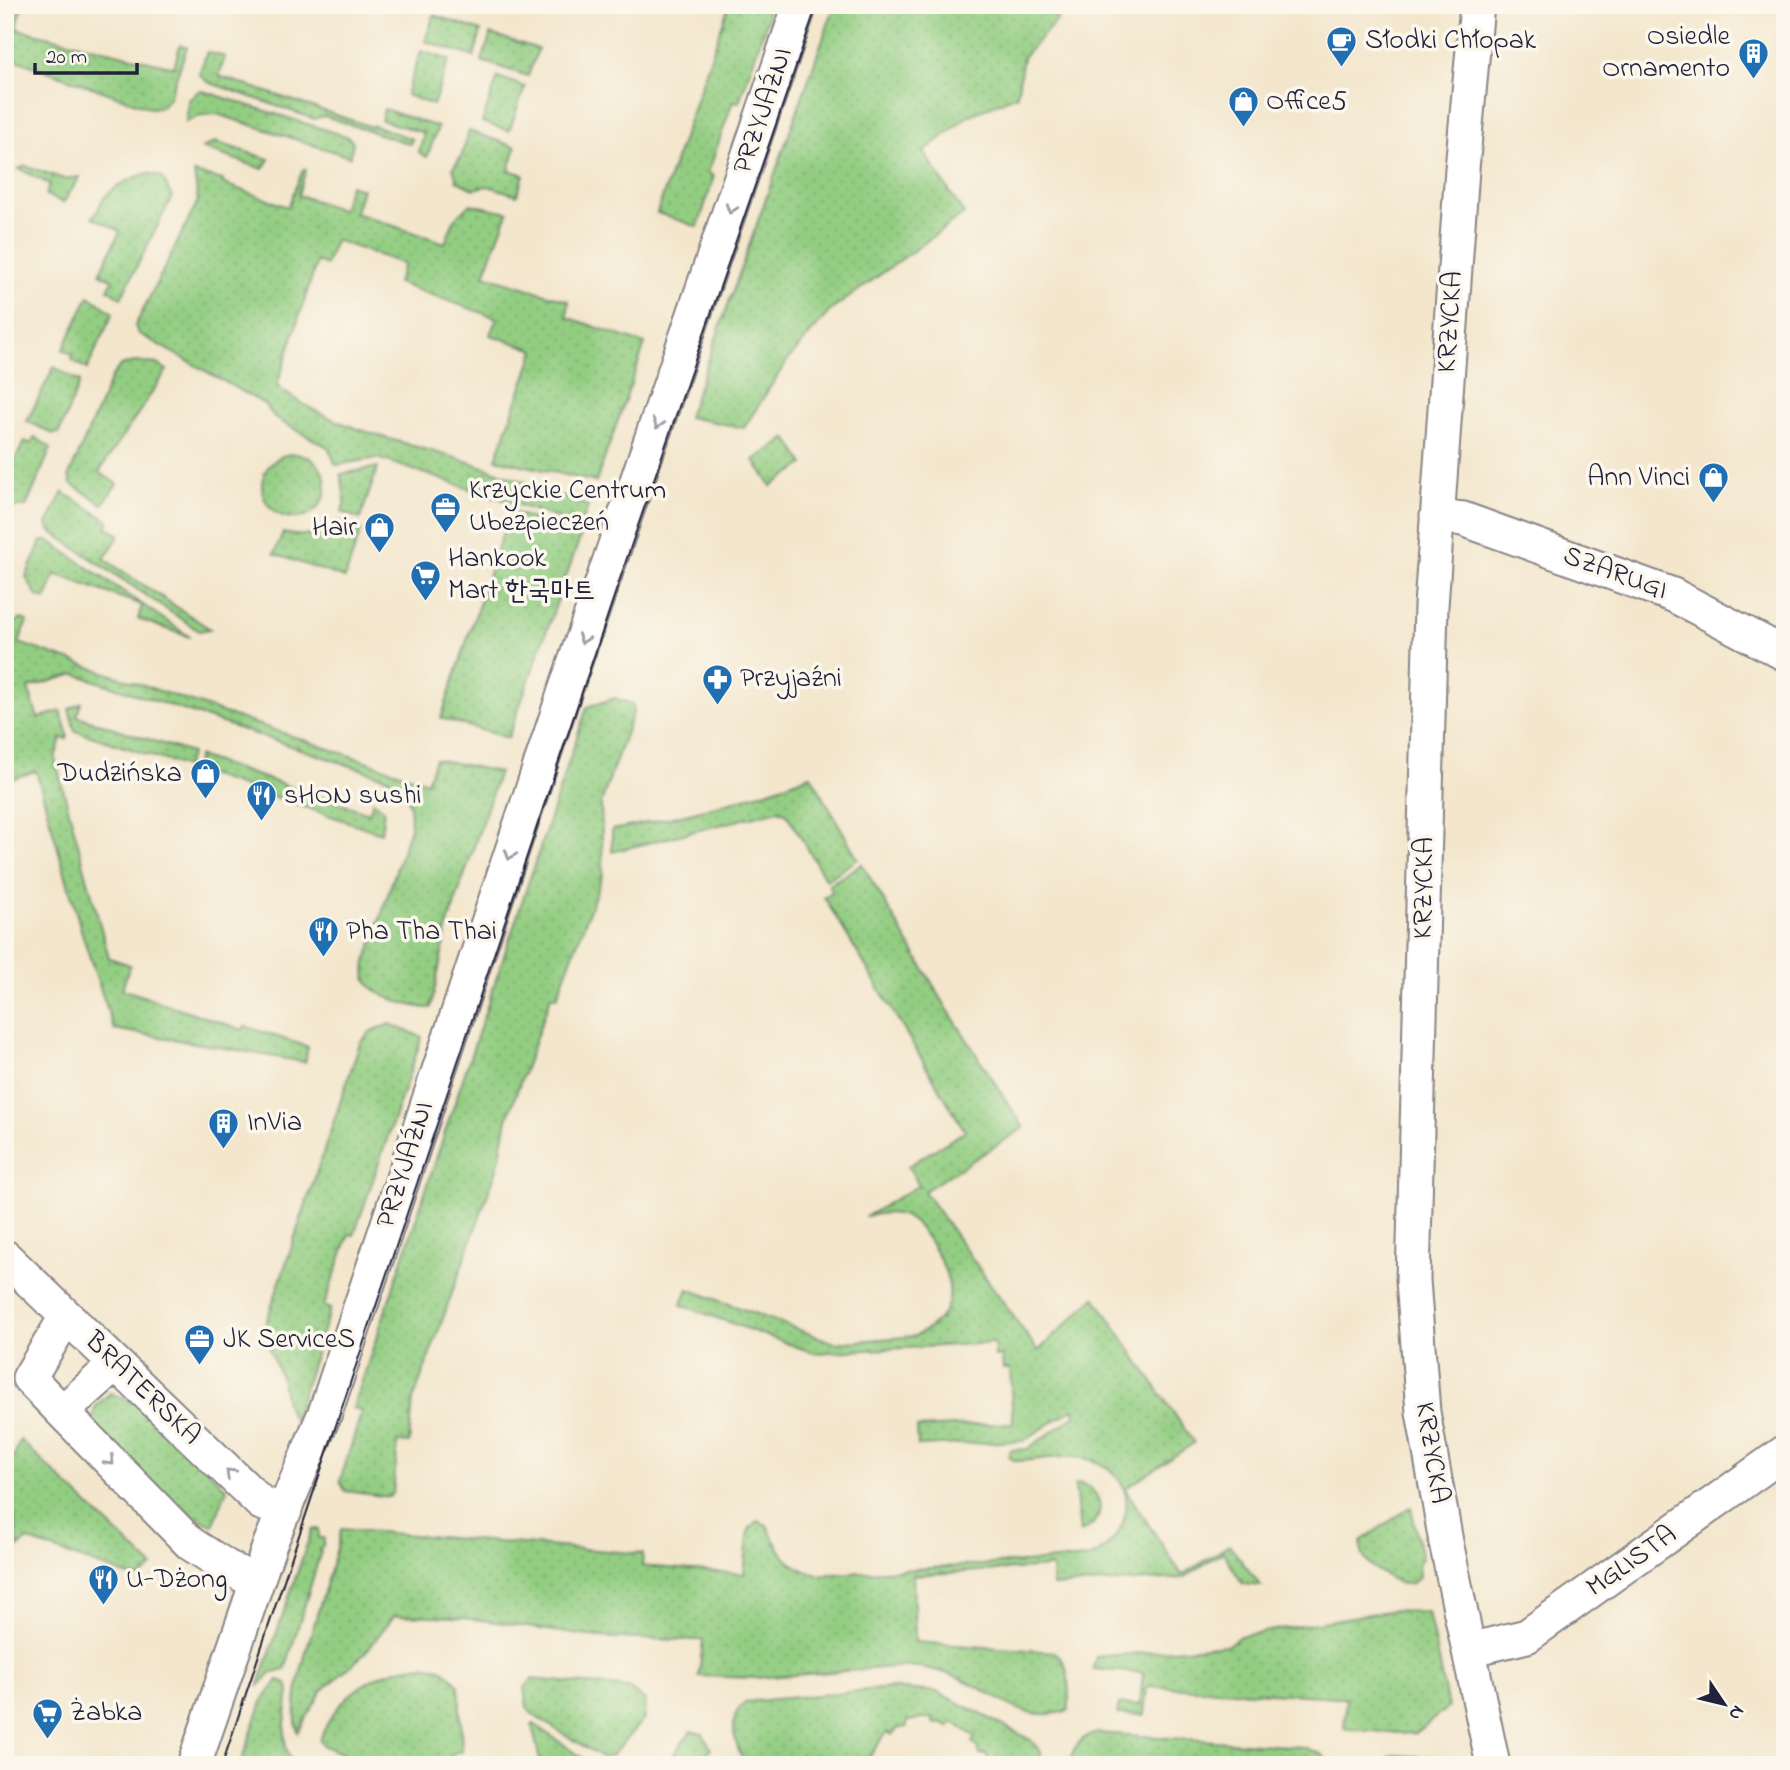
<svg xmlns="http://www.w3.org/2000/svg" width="1790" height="1770" viewBox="0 0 1790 1770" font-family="'Indie Flower','Poor Story',sans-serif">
	<defs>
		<pattern id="green-dots" width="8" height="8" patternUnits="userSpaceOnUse" patternTransform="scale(1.75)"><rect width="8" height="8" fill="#93cd82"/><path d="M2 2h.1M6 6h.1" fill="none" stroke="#7eb071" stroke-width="1.8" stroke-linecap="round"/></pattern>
		<pattern id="forest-firs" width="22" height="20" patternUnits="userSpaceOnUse" patternTransform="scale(1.75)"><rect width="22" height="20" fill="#76b070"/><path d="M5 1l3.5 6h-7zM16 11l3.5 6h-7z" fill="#608f5d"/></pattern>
	</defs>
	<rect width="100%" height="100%" fill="#fbf7ec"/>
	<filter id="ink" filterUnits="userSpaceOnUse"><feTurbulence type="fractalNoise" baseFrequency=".0143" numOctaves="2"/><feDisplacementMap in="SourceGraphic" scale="14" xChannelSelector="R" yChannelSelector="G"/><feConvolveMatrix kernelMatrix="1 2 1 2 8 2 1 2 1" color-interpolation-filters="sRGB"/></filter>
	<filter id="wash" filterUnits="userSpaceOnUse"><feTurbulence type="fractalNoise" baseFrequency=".00686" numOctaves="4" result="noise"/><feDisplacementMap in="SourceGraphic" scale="28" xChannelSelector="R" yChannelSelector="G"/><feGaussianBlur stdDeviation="1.57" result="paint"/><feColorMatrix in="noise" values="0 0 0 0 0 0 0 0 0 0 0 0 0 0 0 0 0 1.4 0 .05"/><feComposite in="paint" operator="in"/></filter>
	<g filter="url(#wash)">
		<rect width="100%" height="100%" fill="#f3e6cc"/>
		<path fill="url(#green-dots)" stroke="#5a785e" stroke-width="2" d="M5,5H22L17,29L174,67L180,45L187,47L169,98L160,107L150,108L5,56Z
			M729,5H763L769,15L739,102L733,101L708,173L714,176L698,227L657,213Z
			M835,5H1049L1058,19L1023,57L1017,95L968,116L924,152L964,214L830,311L787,361L744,428L688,417Z
			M434,15L481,31L474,57L425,41Z
			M491,34L538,49L528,76L482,61Z
			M421,51L449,60L433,105L406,95Z
			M207,52L225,57L219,76L372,127L373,125L412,139L410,144L324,116L314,119L208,82L199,74Z
			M498,77L525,87L509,131L482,122Z
			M200,90L348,137L353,142L350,157L217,114L202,115L186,122L188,101Z
			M384,109L438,127L427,157L419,152L424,133L381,120Z
			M469,131L516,147L509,170L524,175L517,195L488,186L473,189L457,181L453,168L462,155Z
			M215,142L269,159L263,169L202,148Z
			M25,166L64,179L80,177L63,203L46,195L50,184L19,169Z
			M303,169L306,170L298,195L342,210L350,185L362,189L355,213L445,243L455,218L471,204L508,212L484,275L569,301L567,317L645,344L596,482L496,459L535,350L490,335L497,318L397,283L404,264L335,240L326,265L317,261L277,386C331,430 407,442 472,463C511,476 549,492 588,506L581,526L378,458L336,465L328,447L276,419L264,404L138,333L135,326L198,201L194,173L223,180L222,183L288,207Z
			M148,173L162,177L172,197L121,298L108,289L113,280L100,273L120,231L92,217C100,212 98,205 104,198C115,186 132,178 148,173Z
			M89,296L113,313L87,369L72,360L73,355L63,350Z
			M135,362L158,364L167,370L99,472L117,484L103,504L71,484L69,476L112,376L121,365Z
			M54,367L80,382L59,433L53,434L27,421Z
			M35,437L51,448L26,507H15L5,502V477L25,441L31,444Z
			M787,438L804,464L771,486L754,460Z
			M262 486a32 32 0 1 1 64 0a32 32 0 1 1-64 0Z
			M378,467L360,519L342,512L345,500L341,474Z
			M63,492L109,521L106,527L120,535L104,559L210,629L199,631L49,530L47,524Z
			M510,511L581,535L508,738L441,718Z
			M337,521L361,530L345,578L274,554L283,533C306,538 319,535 337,521Z
			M41,541H49L190,637L138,619L142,605L55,574L46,599L37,596L26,577Z
			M21,619L27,621L19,643L427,782L435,759L499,772L448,924L431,1008C415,1008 379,998 369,984C364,977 365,970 366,962L410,827C413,805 408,793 390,779L75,674L28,688L38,718L61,711L68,736L67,739L61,738L55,759L109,958L130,965L122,989L243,1030L245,1026L308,1047L305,1062L114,1029L84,940L36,771L5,781V706L11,704L6,695L10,684L5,681V627Z
			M615,698L632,704L634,709L601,803L603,874L557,997L551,996L507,1119L498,1166L413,1401L409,1443L398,1442L393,1493L389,1497L345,1491L340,1481L362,1411L353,1408L587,707Z
			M81,703L77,716L191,753L186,767L75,731L69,709Z
			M198,756L369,813L373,801L384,810L381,833L194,770Z
			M811,775L858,859L826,880L787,814L779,810L612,852V830C679,817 747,800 811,775Z
			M862,864L948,1010L1024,1128L924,1191L1038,1351L1095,1297L1194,1443L1125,1489L1182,1575L1229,1545L1261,1586L1243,1584L1223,1552L1183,1578L1053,1586L1052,1567L913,1575L915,1642L1055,1652C1072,1664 1068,1691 1069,1710C1020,1726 1000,1694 959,1678C942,1671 925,1667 907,1666L756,1678L699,1676L703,1640C666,1639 627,1640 590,1636C524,1628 461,1612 394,1616L363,1655L322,1691L298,1732C284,1687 333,1581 341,1529L643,1554L642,1566L744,1574L749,1529L757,1521L767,1525C778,1551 788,1568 818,1575L1089,1558C1134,1537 1143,1476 1091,1460C1069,1453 1039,1460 1016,1461L1009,1457L1010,1450L1027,1449L1076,1415L1073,1409L1023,1441L918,1446L917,1428L1013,1423L1010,1369H1003L1002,1356L995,1357L994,1343L814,1353L681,1305L688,1289L835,1343L915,1336C957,1316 957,1287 935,1251C917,1219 902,1206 865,1217L919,1185L908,1166L965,1131L824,897L832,892L829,885Z
			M390,1024L422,1037L354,1235L349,1234L324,1306L330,1309L294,1420C283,1406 286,1393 281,1378C275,1359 265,1347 265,1326L360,1043L371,1031Z
			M110,1393L141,1405L227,1489L213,1526L164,1498L92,1424L95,1407Z
			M20,1440L153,1567L138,1579L27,1540L18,1548L9,1470Z
			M1079,1483C1106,1491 1107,1522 1080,1532L1075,1485Z
			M1411,1507L1422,1559L1418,1563L1419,1577L1413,1583L1401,1584C1383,1573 1356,1564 1362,1540Z
			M319,1529V1538H324L323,1546L319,1549L321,1551L285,1670L270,1674L258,1687L312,1530Z
			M1393,1610L1428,1612L1448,1707L1415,1734L1344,1729L1346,1699L1338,1697L1147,1686L1144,1715L1117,1714L1119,1704L1140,1705L1143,1673L1093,1669L1096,1657L1228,1645L1240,1636Z
			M422,1665L442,1668L459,1685L462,1752H456L442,1765H368L324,1746L320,1740C337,1694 374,1671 422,1665Z
			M532,1679L629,1688L645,1701L644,1719L611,1756L603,1758L533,1715L527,1708L524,1689Z
			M278,1680L287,1683L289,1691C287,1712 279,1741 291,1760L289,1765H240L262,1702Z
			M891,1688L937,1692L967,1707L1031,1740L1041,1753L1042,1765H988L987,1754L980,1755L978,1747L972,1742L975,1737L953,1722L949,1727L941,1723L934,1724L932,1718L907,1721V1727L897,1729L892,1735L887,1732L869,1757L875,1761L873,1765H746C735,1747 726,1717 745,1702Z
			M534,1724L590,1763L591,1765H541L532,1725Z
			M691,1731L703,1734L711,1749L698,1765H666Z
			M1098,1733L1303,1747L1322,1754L1331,1765H1069C1072,1748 1080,1736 1098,1733Z"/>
		<path fill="url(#forest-firs)" stroke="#4c6956" stroke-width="2" d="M1392,1755L1454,1758L1461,1765H1379Z"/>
	</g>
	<g filter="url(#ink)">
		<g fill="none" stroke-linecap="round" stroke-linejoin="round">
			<defs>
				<path id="minor" d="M1477,5L1462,169L1431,606L1413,1280L1423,1412L1446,1542L1493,1765
					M1437,516L1463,519L1673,595L1785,654
					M5,1257L261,1503L285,1511
					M66,1317L29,1378L191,1544L227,1567L256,1582
					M62,1412L116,1364
					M1469,1650L1527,1636L1785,1452
					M194,1765L270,1544L326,1410L565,691L800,5"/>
			</defs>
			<use href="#minor" stroke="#8a8484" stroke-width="37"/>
			<use href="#minor" stroke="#fff" stroke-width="33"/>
			<path stroke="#22223b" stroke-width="2" d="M222,1765L627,558L817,5"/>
		</g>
		<defs><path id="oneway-chevron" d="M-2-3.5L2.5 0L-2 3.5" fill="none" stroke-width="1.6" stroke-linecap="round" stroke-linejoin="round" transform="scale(1.75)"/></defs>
		<g stroke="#9c9ca7">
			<use href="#oneway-chevron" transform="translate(731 209) rotate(108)"/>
			<use href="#oneway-chevron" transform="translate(658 424) rotate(109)"/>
			<use href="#oneway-chevron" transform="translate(583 639) rotate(109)"/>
			<use href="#oneway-chevron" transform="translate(510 855) rotate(109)"/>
			<use href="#oneway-chevron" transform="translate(110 1461) rotate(46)"/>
			<use href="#oneway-chevron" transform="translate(230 1473) rotate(-136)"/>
		</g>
	</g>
	<defs>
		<symbol id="cafe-pin" viewBox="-11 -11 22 30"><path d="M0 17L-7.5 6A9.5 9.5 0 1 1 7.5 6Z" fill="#1f6fb2" stroke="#fbf7ec"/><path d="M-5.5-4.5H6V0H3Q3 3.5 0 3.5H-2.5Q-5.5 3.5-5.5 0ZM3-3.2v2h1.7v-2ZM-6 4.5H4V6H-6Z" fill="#fff"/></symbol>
		<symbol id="building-pin" viewBox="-11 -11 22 30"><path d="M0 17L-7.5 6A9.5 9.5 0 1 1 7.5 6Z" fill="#1f6fb2" stroke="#fbf7ec"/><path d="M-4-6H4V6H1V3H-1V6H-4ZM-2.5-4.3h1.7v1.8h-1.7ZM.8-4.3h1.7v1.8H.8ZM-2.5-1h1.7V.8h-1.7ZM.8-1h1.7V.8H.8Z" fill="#fff"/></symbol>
		<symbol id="shop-pin" viewBox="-11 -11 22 30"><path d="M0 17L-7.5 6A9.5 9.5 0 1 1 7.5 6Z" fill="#1f6fb2" stroke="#fbf7ec"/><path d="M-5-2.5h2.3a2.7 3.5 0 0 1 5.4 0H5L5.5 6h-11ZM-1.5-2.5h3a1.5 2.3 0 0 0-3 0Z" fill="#fff"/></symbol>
		<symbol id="office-pin" viewBox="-11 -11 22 30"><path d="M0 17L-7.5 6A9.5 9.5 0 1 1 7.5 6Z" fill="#1f6fb2" stroke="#fbf7ec"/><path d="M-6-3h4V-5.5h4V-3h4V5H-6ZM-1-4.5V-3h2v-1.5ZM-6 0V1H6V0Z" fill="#fff"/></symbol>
		<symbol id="supermarket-pin" viewBox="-11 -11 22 30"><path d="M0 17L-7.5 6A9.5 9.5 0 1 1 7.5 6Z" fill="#1f6fb2" stroke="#fbf7ec"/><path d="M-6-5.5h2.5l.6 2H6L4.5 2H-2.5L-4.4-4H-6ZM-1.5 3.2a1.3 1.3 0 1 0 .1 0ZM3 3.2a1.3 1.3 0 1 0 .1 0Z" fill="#fff"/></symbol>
		<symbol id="pharmacy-pin" viewBox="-11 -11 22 30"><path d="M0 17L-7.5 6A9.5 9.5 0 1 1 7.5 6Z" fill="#1f6fb2" stroke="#fbf7ec"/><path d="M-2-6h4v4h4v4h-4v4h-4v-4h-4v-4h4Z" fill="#fff"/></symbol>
		<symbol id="restaurant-pin" viewBox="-11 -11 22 30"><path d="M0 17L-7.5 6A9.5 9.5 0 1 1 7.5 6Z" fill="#1f6fb2" stroke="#fbf7ec"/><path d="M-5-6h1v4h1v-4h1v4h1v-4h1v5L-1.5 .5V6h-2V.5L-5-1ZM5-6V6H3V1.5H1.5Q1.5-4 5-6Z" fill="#fff"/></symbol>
	</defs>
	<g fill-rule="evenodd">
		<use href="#cafe-pin" x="1324" y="24" width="35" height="47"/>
		<use href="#building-pin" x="1736" y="36" width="35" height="47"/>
		<use href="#shop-pin" x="1226" y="84" width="35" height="47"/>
		<use href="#shop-pin" x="1696" y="460" width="35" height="47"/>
		<use href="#office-pin" x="428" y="490" width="35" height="47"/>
		<use href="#shop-pin" x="362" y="510" width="35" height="47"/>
		<use href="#supermarket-pin" x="408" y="558" width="35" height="47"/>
		<use href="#pharmacy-pin" x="700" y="662" width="35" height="47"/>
		<use href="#shop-pin" x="188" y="756" width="35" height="47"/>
		<use href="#restaurant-pin" x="244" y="778" width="35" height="47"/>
		<use href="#restaurant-pin" x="306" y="914" width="35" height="47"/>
		<use href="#building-pin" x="206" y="1106" width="35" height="47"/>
		<use href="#office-pin" x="182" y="1322" width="35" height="47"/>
		<use href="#restaurant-pin" x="86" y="1562" width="35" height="47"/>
		<use href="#supermarket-pin" x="30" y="1696" width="35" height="47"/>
	</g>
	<g text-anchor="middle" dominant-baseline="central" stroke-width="7" stroke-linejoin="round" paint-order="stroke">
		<g font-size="28" fill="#22223b" stroke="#fbf7ec" text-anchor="start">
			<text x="1730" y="37" text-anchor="end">Osiedle<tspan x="1730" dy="32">Ornamento</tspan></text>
			<text x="1365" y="41">Słodki Chłopak</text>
			<text x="1266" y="102">Office5</text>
			<text x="1690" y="478" text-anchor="end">Ann Vinci</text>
			<text x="469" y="491">Krzyckie Centrum<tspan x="469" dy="32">Ubezpieczeń</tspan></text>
			<text x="357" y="528" text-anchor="end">Hair</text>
			<text x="448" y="559">Hankook<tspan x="448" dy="32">Mart 한국마트</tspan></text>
			<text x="740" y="679">Przyjaźni</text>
			<text x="182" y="774" text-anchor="end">Dudzińska</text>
			<text x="284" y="796">sHON sushi</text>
			<text x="346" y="932">Pha Tha Thai</text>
			<text x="247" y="1123">InVia</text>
			<text x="223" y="1340">JK ServiceS</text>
			<text x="126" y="1580">U-Dżong</text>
			<text x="70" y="1713">Żabka</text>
		</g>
		<g font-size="28" fill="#22223b" stroke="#fbf7ec">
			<text transform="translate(764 111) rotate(-71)">PRZYJAŹNI</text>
			<text transform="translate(1451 322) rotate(-86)">KRZYCKA</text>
			<text transform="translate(1615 574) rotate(20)">SZARUGI</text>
			<text transform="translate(1425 888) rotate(-89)">KRZYCKA</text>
			<text transform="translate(406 1165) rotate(-72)">PRZYJAŹNI</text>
			<text transform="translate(142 1389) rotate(44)">BRATERSKA</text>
			<text transform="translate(1431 1453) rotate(81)">KRZYCKA</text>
			<text transform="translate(1632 1562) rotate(-35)">MGLISTA</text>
		</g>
	</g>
	<rect width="1790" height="1770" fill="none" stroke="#fbf7ec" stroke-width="28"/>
	<g transform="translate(1724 1704) rotate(125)" stroke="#fbf7ec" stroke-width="5" paint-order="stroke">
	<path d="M0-5L12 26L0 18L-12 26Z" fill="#22223b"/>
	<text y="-10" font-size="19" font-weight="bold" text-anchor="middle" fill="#22223b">N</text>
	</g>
	<path d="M35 63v10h102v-10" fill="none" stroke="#22223b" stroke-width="3.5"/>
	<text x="46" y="63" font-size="21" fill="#22223b" stroke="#fbf7ec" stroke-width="5" paint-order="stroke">20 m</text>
</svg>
